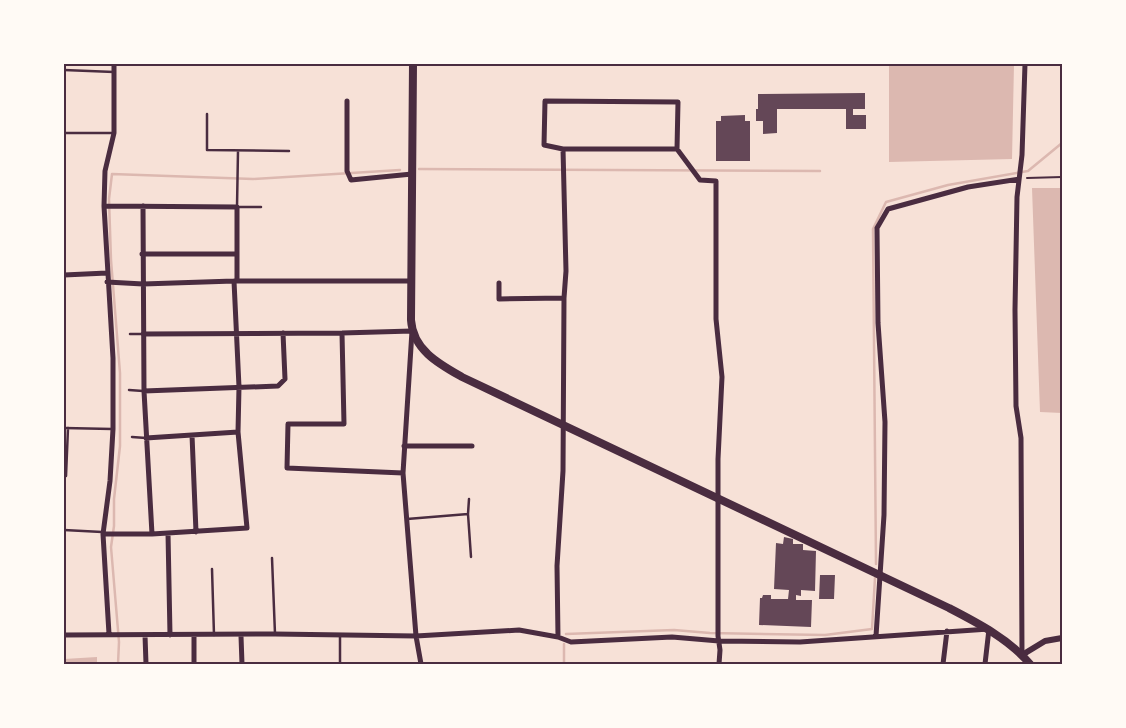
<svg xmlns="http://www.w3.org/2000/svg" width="1126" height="728" viewBox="0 0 1126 728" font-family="Quicksand,sans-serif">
	<rect width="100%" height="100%" fill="#f7e1d7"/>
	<path fill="#dcb8b0" d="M889,64H1014L1012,159L889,162Z
		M1032,188H1062V413L1040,412Z
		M97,657V664H64V659Z"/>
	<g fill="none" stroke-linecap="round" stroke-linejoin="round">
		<path stroke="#dcb8b0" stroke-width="2.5" d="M419,169L820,171
			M876,564L873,229L886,202L948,185L1028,171L1062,143
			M566,634L674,630L710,633L825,635L872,629L875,578
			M564,644V664
			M118,664L119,642L111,547L114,526V499L120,446V373L111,260L109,199L112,174L253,179L400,170"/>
	</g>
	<path fill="#644757" d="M865,93V109H853V115H866V129H846V109H777V133L763,134V121H756V109H758V94Z
		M745,115V121H750V161H716V121H721V116Z
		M784,537L793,539V544H803V550L816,551L815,591L801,590V596L796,595V600H812L811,627L759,625L760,598H762L763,595H771V599H788L789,590L774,589L776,543L783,544Z
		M820,575H835L834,599H819Z"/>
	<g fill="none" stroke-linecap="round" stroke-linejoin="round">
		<path stroke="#4a2c40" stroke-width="2" d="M1027,178L1062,177"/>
		<path stroke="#4a2c40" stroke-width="2.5" d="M64,70L114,72
			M207,114V150L289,151
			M64,133H114
			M238,151L237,207H261
			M130,334H143
			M129,390L143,391
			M64,428L112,429
			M132,437L146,438
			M66,476L68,428
			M469,499L468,514L471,557
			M407,519L468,514
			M64,530L102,532
			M272,558L275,634
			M212,569L214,635
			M340,636V664"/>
		<path stroke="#4a2c40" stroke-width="5" d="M347,101V171L351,180L412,174
			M677,149L678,102L545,101L544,145L563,149H677L700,180L716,181V319L722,377L718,459V636L720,650L719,664
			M104,206L237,207V281
			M143,206L144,391L152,534
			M142,254H237
			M64,275L107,273
			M107,282L143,284L234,281H411
			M499,283V299L564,298
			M342,333L344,424H288L287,468L403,473
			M143,334L342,333L412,331L403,473L416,636L421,664
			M144,391L278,386L285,379L283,333
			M192,435L196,532
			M146,438L238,432
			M404,446H472
			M168,533L170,635
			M103,534H152L247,528L238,432L239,387L234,281
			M109,634L103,534L110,481L113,429V358L104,206L105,171L114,133V64
			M64,635L275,634L416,636L519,630L558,637L571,642L672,637L719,641L800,642L989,629L985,664
			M145,635L146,664
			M241,636L242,664
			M876,636L884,515L885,422L878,323L877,228L888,209L968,187L1019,179
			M558,637L557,566L563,471L564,298L566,271L563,149
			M1022,655L1021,438L1016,406L1015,310L1017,197L1022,155L1025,64
			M194,664V635
			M943,664L947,631"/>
		<path stroke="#4a2c40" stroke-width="6" d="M1022,655L1045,641L1062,638"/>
		<path stroke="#4a2c40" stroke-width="8" d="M413,64L411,320C413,350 439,364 462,377L949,608C978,623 1009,639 1030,664"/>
	</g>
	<rect width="1126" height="728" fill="none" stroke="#fffaf5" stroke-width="130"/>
	<rect x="65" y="65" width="996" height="598" fill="none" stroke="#4a2c40" stroke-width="2"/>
</svg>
